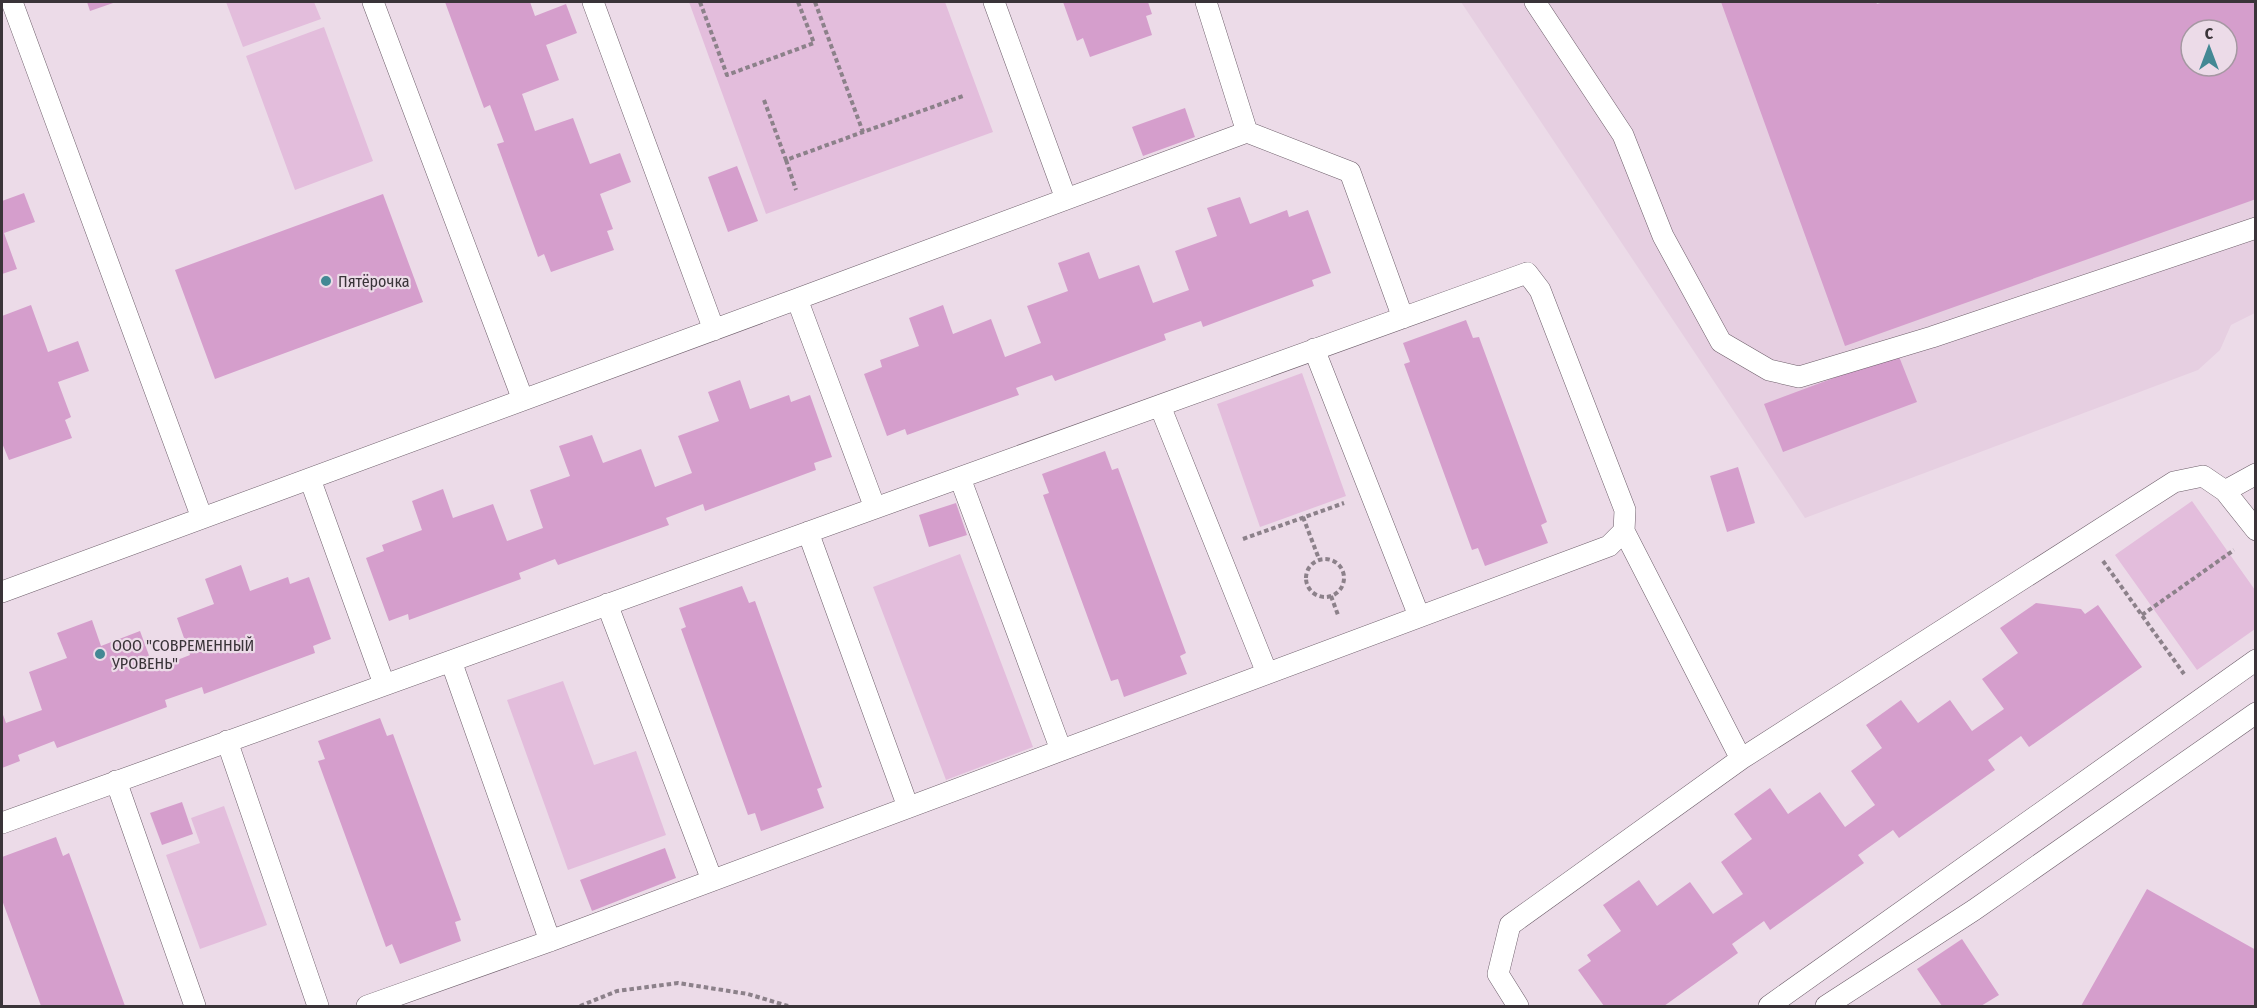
<svg xmlns="http://www.w3.org/2000/svg" width="2257" height="1008" viewBox="0 0 2257 1008" font-family="'Fira Sans Condensed',sans-serif">
	<rect width="100%" height="100%" fill="#ecdbe8"/>
	<path fill="#e6cfe1" fill-rule="evenodd" d="M1461,2H2255V313L2231,325L2220,350L2198,370L1805,518ZM2191,30H2227V66H2191Z"/>
	<path fill="#e3bddc" d="M226,2H314L321,19L243,47Z
		M689,2H945L993,132L766,214Z
		M324,27L373,161L295,190L246,56Z
		M1302,373L1346,496L1260,527L1217,404Z
		M2192,501L2255,590V629L2197,670L2115,555Z
		M960,554L1033,747L946,780L873,587Z
		M563,681L594,765L636,751L666,835L568,870L507,700Z
		M224,806L267,925L200,949L166,855L200,843L191,818Z"/>
	<path fill="#d59ecc" fill-rule="evenodd" d="M87,2H116L90,11Z
		M445,2H530L535,16L566,4L577,33L546,45L559,80L522,94L535,131L573,118L590,164L620,153L631,182L600,194L613,229L607,231L614,250L551,272L544,254L538,257L497,144L504,142L490,105L484,108Z
		M1063,2H1148L1152,14L1146,16L1152,35L1090,57L1083,38L1077,41Z
		M1721,2H1876L1877,4L1884,2H2256V199L1845,346ZM2191,30H2227V66H2191Z
		M1185,108L1195,137L1143,156L1132,127Z
		M737,166L758,221L728,232L708,177Z
		M24,193L35,222L4,233L17,269L2,274V201Z
		M383,194L423,302L215,379L175,270Z
		M1240,197L1250,224L1287,210L1289,217L1308,210L1331,273L1312,280L1314,286L1203,327L1201,321L1164,334L1166,340L1055,381L1052,375L1016,388L1019,395L907,435L905,429L887,436L864,374L882,367L880,360L919,346L909,318L943,305L953,334L991,319L1005,357L1041,343L1027,306L1068,291L1058,263L1089,252L1099,279L1139,265L1153,303L1189,290L1175,251L1217,236L1207,208Z
		M31,305L48,352L78,341L89,371L58,382L71,417L65,420L72,438L9,460L2,443V316Z
		M1466,320L1473,338L1479,337L1547,522L1541,525L1548,543L1485,566L1478,548L1472,550L1404,364L1410,362L1403,343Z
		M1898,354L1917,402L1783,452L1764,404Z
		M740,380L750,409L789,395L791,402L810,395L832,457L814,463L816,470L705,511L703,504L666,518L669,525L558,565L555,559L519,573L521,579L409,620L408,614L389,621L366,558L384,551L382,545L422,530L412,501L443,489L453,518L493,504L507,541L543,528L530,490L570,476L559,446L592,435L603,463L641,449L655,487L692,473L678,436L719,421L708,392Z
		M1105,451L1112,470L1118,468L1186,653L1180,656L1187,674L1124,697L1118,679L1111,681L1043,495L1049,493L1042,474Z
		M1738,467L1755,523L1727,532L1710,476Z
		M956,503L967,535L929,547L919,515Z
		M241,565L250,591L288,577L290,584L309,577L331,639L313,646L315,653L204,694L202,687L165,700L167,707L57,748L54,741L18,755L20,761L2,768V712L6,723L42,710L29,672L67,658L57,633L92,620L101,646L140,631L154,669L190,655L177,618L214,604L205,579Z
		M742,586L749,603L755,601L822,787L817,789L824,808L761,831L755,813L748,815L681,629L686,627L679,608Z
		M2036,603L2081,609L2085,614L2098,605L2142,667L2029,747L2021,736L1988,760L1995,770L1899,838L1893,830L1858,855L1864,863L1770,930L1764,921L1732,944L1738,953L1664,1006H1604L1578,970L1591,961L1587,955L1621,931L1603,905L1639,880L1657,906L1690,882L1713,914L1743,894L1721,862L1752,839L1734,814L1770,788L1788,814L1820,792L1845,827L1875,805L1851,771L1882,748L1866,725L1901,700L1918,723L1950,700L1972,731L2004,709L1982,679L2018,653L2000,628Z
		M380,718L387,736L393,734L461,920L455,922L461,941L400,964L392,944L386,947L318,761L325,759L318,741Z
		M182,802L193,834L162,845L150,813Z
		M56,837L63,856L69,853L125,1006H41L2,900V857Z
		M665,848L676,878L592,911L580,880Z
		M2147,889L2256,950V1006H2081Z
		M1962,939L1999,995L1981,1006H1942L1917,969Z"/>
	<g fill="none" stroke-linecap="round" stroke-linejoin="round">
		<defs>
			<path id="service" d="M12,2L202,518
				M373,2L523,400
				M593,2L714,330
				M994,2L1066,199
				M1206,2L1247,132L1350,172L1403,318
				M1535,2L1623,135L1663,236L1721,342L1769,370L1799,377L1932,337L2256,228
				M797,299L875,508
				M1314,349L1419,616
				M1160,406L1267,673
				M960,478L1061,750
				M310,479L384,684
				M2225,491L2256,474
				M1624,531L1741,759L2174,482L2203,476L2225,491L2256,530
				M808,532L908,807
				M2,592L797,299L1247,132
				M607,604L712,880
				M451,661L550,941
				M227,741L318,1006
				M116,781L195,1006
				M2,823L1527,273L1540,290L1625,510L1624,531L1609,546L550,941L367,1006
				M1518,1006L1498,974L1510,925L1741,759
				M1769,1006L2256,660
				M1826,1006L1974,910L2256,713"/>
		</defs>
		<use href="#service" stroke="#6d5e6a" stroke-width="22"/>
		<path stroke="#8c818a" stroke-width="4" stroke-dasharray="4.5 3" stroke-linecap="butt" d="M700,2L727,75L814,43L798,2
			M815,2L863,132L963,96
			M764,100L786,160L863,132
			M786,160L796,190
			M1303,517L1319,559
			M1243,539L1344,503
			M1306 578a19 19 0 1 1 38 0a19 19 0 1 1-38 0Z
			M2103,561L2184,674
			M1331,596L1338,615
			M2142,615L2234,550
			M580,1006L617,991L678,983L748,994L788,1006"/>
		<use href="#service" stroke="#fff" stroke-width="21"/>
	</g>
	<g fill="#438894" stroke="#ecdbe8" stroke-width="2">
		<circle cx="326" cy="281" r="6"/>
		<circle cx="100" cy="654" r="6"/>
	</g>
	<g text-anchor="middle" dominant-baseline="central" stroke-width="4.5" stroke-linejoin="round" paint-order="stroke">
		<g font-size="16" fill="#3a3439" stroke="#ecdbe8" text-anchor="start">
			<text x="338" y="281">Пятёрочка</text>
			<text x="112" y="645">ООО "СОВРЕМЕННЫЙ<tspan x="112" dy="18">УРОВЕНЬ"</tspan></text>
		</g>
	</g>
	<rect width="2257" height="1008" fill="none" stroke="#3a3439" stroke-width="6"/>
	<g transform="translate(2209 48)"><circle r="28" fill="#ecdbe8" stroke="#a598a2" stroke-width="1.5"/>
	<path d="M0-4.5L10 22L0 15L-10 22Z" fill="#438894"/>
	<text y="-9" font-size="16" font-weight="bold" text-anchor="middle" fill="#3a3439">С</text>
	</g>
</svg>
